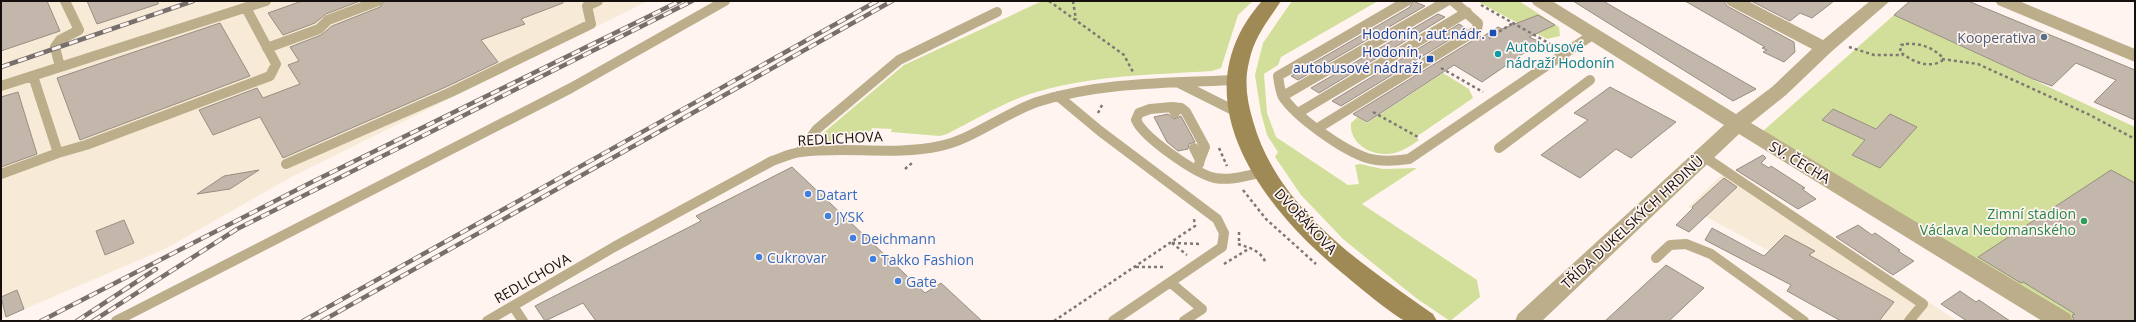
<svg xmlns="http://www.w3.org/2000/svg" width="2136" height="322" viewBox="0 0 2136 322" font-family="'Open Sans',sans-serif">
	<rect width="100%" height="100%" fill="#fff4ef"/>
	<path fill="#f7ebd7" d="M1,1H648L293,176L165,249L1,319Z
		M1725,172L1807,229L1815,225L1957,321H1844L1862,301L1688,207Z"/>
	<path fill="#d1df9a" d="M1042,1H1253L1238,15L1221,68L1212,71C1151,75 1086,75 1027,95C999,105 974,120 947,134L940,136L891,132L892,129L872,128L871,131L844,136L837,138L832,144L822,139V134L904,65Z
		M1292,1H1378L1281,57L1278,65L1264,74L1267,113L1276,137L1348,185L1359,184L1355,165L1360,164L1383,169L1417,168L1362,204L1477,280L1480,297L1450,321L1416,298L1343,239L1301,195L1275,157L1278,152L1267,135L1261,113L1255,75L1263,43Z
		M1477,1H1519L1559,27L1560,36L1547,39Z
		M1894,15L2135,127V321H2065L1763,131Z
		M1443,73L1469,89L1473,98L1416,137L1419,140C1412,145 1404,150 1395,153C1374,158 1349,145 1351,123L1358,117L1367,123Z"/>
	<path fill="#c2b7aa" stroke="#988e81" d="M1,1H47L60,31L1,51Z
		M87,1H158V4L97,24Z
		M302,1H360L326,14L315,23L283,35L268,13Z
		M384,1H563V3L521,19L525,24L481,40L498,62L448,86L283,158L260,117L213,135L199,110L257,88L263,98L300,84L288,65L299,61L290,47L321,35L332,26L380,7Z
		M1413,1L1425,6L1298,80L1291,76L1410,7Z
		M1573,1H1603L1756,89L1733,101Z
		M1685,1H1724L1727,6L1794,42L1795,52L1784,62L1763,52L1767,50L1762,48L1765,47Z
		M1751,1H1834L1812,18L1800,13L1790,21Z
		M1910,1H1968L2135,70V120L2094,102L2116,80L2076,63L2052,86L2033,79L1894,15Z
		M1438,14L1445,17L1319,93L1311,88Z
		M1538,15L1555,25L1529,37L1540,42L1482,82L1454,65L1367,122L1353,114L1480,36L1482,37L1498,27L1502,29Z
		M220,23L250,76L80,140L57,78Z
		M1459,24L1467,29L1341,106L1332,101Z
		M1610,87L1676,122L1631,158L1616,149L1580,178L1541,155L1588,120L1574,113Z
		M18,92L37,154L1,167V97Z
		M1833,109L1876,129L1890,114L1917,127L1880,168L1852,155L1865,140L1822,120Z
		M1168,114L1174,119L1181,116L1195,142L1189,144L1188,149L1178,151L1167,142L1154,117Z
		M1763,155L1766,158L1761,163L1769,168L1771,166L1805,188L1802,189L1816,199L1798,209L1736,170Z
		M792,167L925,293L941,283L982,321H596L583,303L545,321L535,306L701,221L696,216Z
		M259,170L230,189L197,194L224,176Z
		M2111,170L2135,183V321H2074L2072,315L2075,314L2023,282L2021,283L1978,257Z
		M1724,178L1737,187L1689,232L1676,225L1693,208L1692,207Z
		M124,220L134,243L105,255L96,231Z
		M1858,225L1872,235L1875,233L1900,250L1898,251L1914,261L1893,275L1836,237Z
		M1712,228L1764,256L1785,235L1815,251L1809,255L1894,302L1879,321H1841L1787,291L1791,285L1705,240Z
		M1666,265L1704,288L1669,321H1605Z
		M17,290L24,309L6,317L1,297Z
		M1960,291L1976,302L1979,300L2010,321H1967L1941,304Z"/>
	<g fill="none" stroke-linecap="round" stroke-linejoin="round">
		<path stroke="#7f7774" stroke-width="2.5" stroke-dasharray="3 3" stroke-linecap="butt" d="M1049,1L1124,55L1133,72
			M1073,1L1076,20
			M1481,5L1552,45
			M1489,38L1513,23
			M1906,44C1920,43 1932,47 1942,57V61C1927,69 1912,61 1900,52L1901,45Z
			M1849,47L1874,55H1903
			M1942,59L1978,64L2088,114L2135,139
			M1512,62L1522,67
			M1441,68L1483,92
			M1373,112L1418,137
			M1098,113L1103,103
			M1219,148L1227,166
			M905,169L912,163
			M1243,190L1266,219L1316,264
			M1239,232V244
			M1172,243L1201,244
			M1172,243L1187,255
			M1238,244C1250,248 1262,251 1266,264
			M1224,264L1250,248
			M1136,267H1166
			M1054,321L1195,226L1194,219"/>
		<path stroke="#bcae8b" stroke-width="10" d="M1407,1L1278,76C1279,83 1280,91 1283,97C1297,118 1343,150 1367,158C1380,162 1395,161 1409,159L1592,35
			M267,48L319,29L328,20L378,1
			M60,67L55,47L60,40L79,30L65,1
			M1179,83L1239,113
			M1,86L266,1
			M1058,96L1100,131L1217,219L1224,233L1222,247L1113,321
			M1283,96L1447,1
			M1172,107L1181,108L1186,112L1205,147L1200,160
			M1175,113L1172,107L1150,109L1139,113L1136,120C1144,138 1196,174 1215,178C1231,181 1248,175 1264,172
			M1298,113L1467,12
			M1318,128L1477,30L1478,23L1453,1
			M1194,148L1200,160L1199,164
			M1499,148L1590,80
			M800,152L817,129L899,60L997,12
			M58,153L86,145L270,76L276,64L246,8
			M1703,156L1923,304L1909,321
			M286,164L451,92L591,24L587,6L598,1
			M1,174L58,153L33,76
			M1656,258L1670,245L1686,244L1711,254L1804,321
			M1171,283L1202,309L1184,321
			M513,306L523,321
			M116,321L571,88L725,1
			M487,321L614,247L772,161C781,158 791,153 801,152C847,146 894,156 940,146C971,140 1005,113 1037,102C1101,82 1169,83 1235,80"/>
		<path fill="#bcae8b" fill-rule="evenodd" d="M1531,1H1552L1736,114L1772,87L1812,49L1728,5L1725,1H1748L1823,40L1870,1H1890L1831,52L1786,95L1751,123L2070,314L2073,321H2042L1739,134L1542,321H1515L1518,314L1724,125L1534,5Z
			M1995,1H2019L2135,49V62L1998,5Z"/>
		<path fill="#9f8a55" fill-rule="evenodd" d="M1262,1H1281C1268,21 1254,37 1249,62C1244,82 1247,101 1253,121C1278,210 1362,264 1433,314L1437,321C1427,321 1415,322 1406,321C1397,319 1352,281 1341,272C1262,207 1177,97 1262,1Z"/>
		<defs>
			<path id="rail" d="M1,67L193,1
				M41,321L312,182L680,1
				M77,321L156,269
				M93,321L237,229L692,1
				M303,321L877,1
				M322,321L892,1"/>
		</defs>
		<use href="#rail" stroke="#776f6c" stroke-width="4.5"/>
		<use href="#rail" stroke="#fff4ef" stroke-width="3" stroke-dasharray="9" stroke-linecap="butt"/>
	</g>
	<g fill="#1a4fb4" stroke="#fff4ef" stroke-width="1.5">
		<rect x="1489" y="29" width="8" height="8" rx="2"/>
		<rect x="1426" y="55" width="8" height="8" rx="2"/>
	</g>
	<circle fill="#5c6f8a" stroke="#fff4ef" stroke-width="1.5" cx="2044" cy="37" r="4"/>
	<circle fill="#0f9aa8" stroke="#fff4ef" stroke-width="1.5" cx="1498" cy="54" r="4"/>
	<g fill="#3f7fe0" stroke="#fff4ef" stroke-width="1.5">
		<circle cx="808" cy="194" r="4"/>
		<circle cx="828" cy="216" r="4"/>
		<circle cx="853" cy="238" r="4"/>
		<circle cx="759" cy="257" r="4"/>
		<circle cx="873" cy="259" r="4"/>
		<circle cx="898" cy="281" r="4"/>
	</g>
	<circle fill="#2e9e5b" stroke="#fff4ef" stroke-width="1.5" cx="2084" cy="221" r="4"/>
	<g text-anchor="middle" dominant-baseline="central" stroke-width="3.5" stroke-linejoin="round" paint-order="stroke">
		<g font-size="14" fill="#164399" stroke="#fff4ef" text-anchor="end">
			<text x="1485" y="33">Hodonín, aut.nádr.</text>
			<text x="1422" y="51">Hodonín,<tspan x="1422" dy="16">autobusové nádraží</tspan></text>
		</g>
		<g font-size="14" fill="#4e5e75" stroke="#fff4ef" text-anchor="end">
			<text x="2036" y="37">Kooperativa</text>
		</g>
		<g font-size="14" fill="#0d838f" stroke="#fff4ef" text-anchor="start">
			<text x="1506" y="46">Autobusové<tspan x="1506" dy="16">nádraží Hodonín</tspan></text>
		</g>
		<g font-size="14" fill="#150f0d" stroke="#fff4ef">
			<text transform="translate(840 138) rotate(-3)">REDLICHOVA</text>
			<text transform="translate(1800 162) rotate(31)">SV. ČECHA</text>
			<text transform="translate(1306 221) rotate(47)">DVOŘÁKOVA</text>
			<text transform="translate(1632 222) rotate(-43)">TŘÍDA DUKELSKÝCH HRDINŮ</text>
			<text transform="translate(532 278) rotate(-30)">REDLICHOVA</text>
		</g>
		<g font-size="14" fill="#366cbe" stroke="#fff4ef" text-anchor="start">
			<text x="816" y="194">Datart</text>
			<text x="836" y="216">JYSK</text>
			<text x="861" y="238">Deichmann</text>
			<text x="767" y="257">Cukrovar</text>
			<text x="881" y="259">Takko Fashion</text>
			<text x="906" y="281">Gate</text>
		</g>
		<g font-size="14" fill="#27864d" stroke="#fff4ef" text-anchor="end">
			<text x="2076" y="213">Zimní stadion<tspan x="2076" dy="16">Václava Nedomanského</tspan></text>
		</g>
	</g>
	<rect width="2136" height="322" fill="none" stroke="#150f0d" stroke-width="4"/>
</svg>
